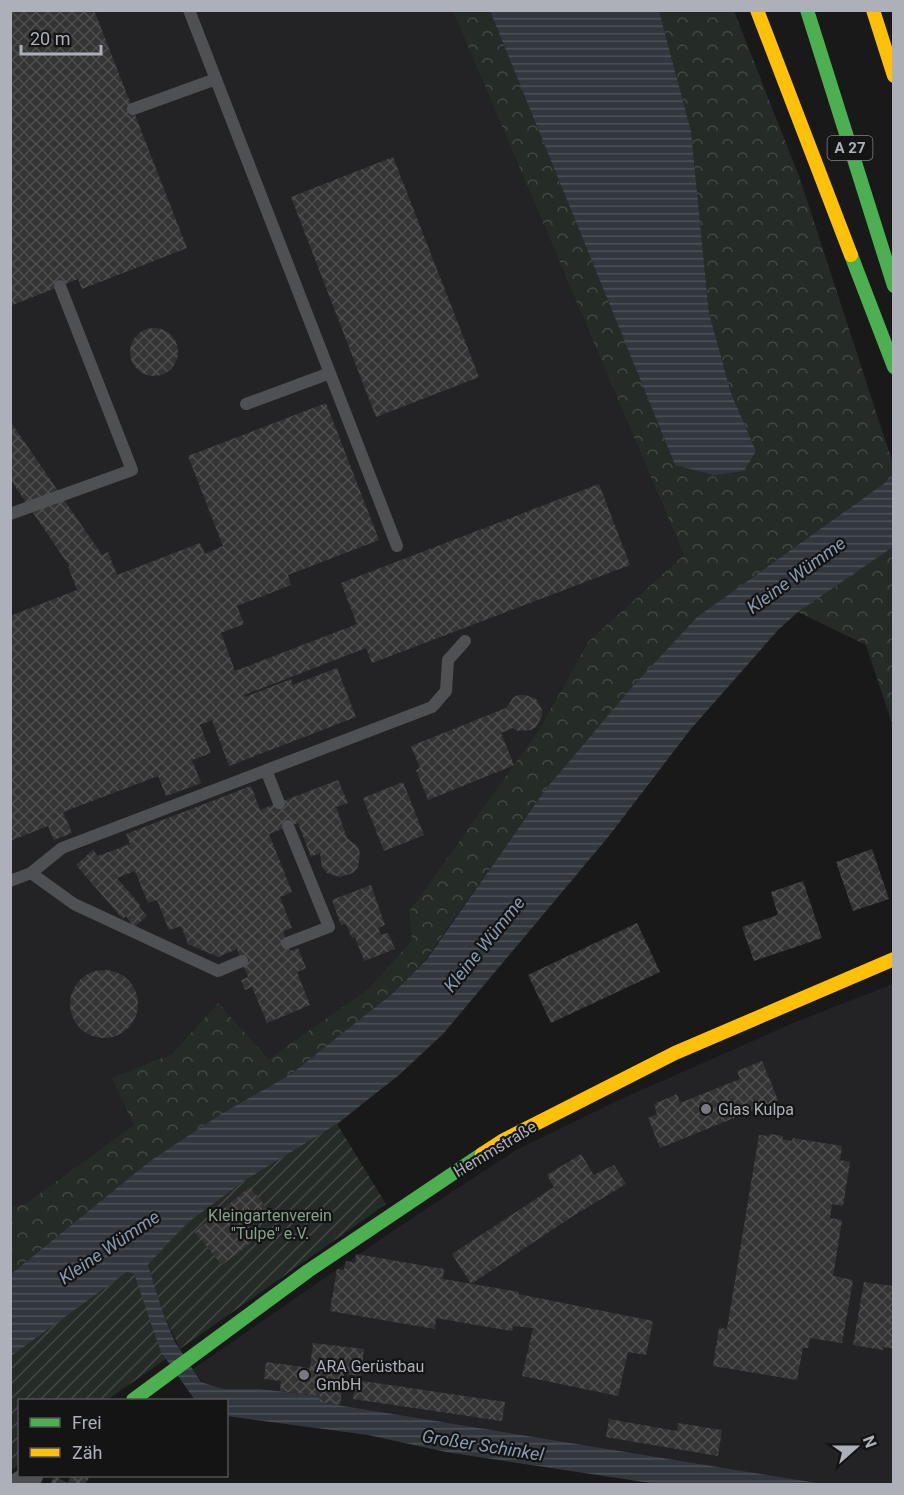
<svg xmlns="http://www.w3.org/2000/svg" width="904" height="1495" viewBox="0 0 904 1495" font-family="Roboto,sans-serif">
	<defs>
		<pattern id="forest-crowns" width="20" height="18" patternUnits="userSpaceOnUse" patternTransform="scale(1.5)"><rect width="20" height="18" fill="#252c27"/><path d="M2 6a3 3 0 1 1 6 0M12 15a3 3 0 1 1 6 0" fill="none" stroke="#424844"/></pattern>
		<pattern id="garden-furrows" width="10" height="10" patternUnits="userSpaceOnUse" patternTransform="scale(1.5)"><rect width="10" height="10" fill="#252c27"/><path d="M-1 1l2-2M0 10L10 0M9 11l2-2" fill="none" stroke="#424844"/></pattern>
		<pattern id="water-rules" width="6" height="5" patternUnits="userSpaceOnUse" patternTransform="scale(1.5)"><rect width="6" height="5" fill="#32373e"/><path d="M0 2.5h6" fill="none" stroke="#4d5158"/></pattern>
		<pattern id="building-cross-hatch" width="8" height="8" patternUnits="userSpaceOnUse" patternTransform="scale(1.5)"><rect width="8" height="8" fill="#343435"/><path d="M0 0l8 8M0 8l8-8" fill="none" stroke="#4f4f50"/></pattern>
	</defs>
	<rect width="100%" height="100%" fill="#19191a"/>
	<path fill="#232325" d="M10,11H453L684,555L588,642L539,730L412,940L369,988L269,1059L218,1003L172,1054L111,1078L134,1125L25,1204L11,1206Z
		M893,984V1484H823L319,1402V1396L260,1389L223,1390L202,1382L193,1369L394,1230L516,1150L621,1099L798,1021Z"/>
	<path fill="url(#forest-crowns)" d="M453,11H490L675,465L756,451L731,393L709,313L691,131L659,11H734L800,179L893,464V477L697,617L632,687L545,790L426,959L393,993L291,1074L221,1114L150,1161L11,1274V1206L25,1204L134,1125L111,1078L172,1054L218,1003L269,1059L369,988L412,940L409,912L539,730L588,642L684,555Z
		M893,547V726L866,645L798,612Z"/>
	<path fill="url(#garden-furrows)" d="M337,1124L386,1204L180,1349L163,1313L148,1265L186,1224L244,1181Z
		M127,1272L134,1274L166,1359L107,1400H20L19,1464L11,1471L10,1356Z"/>
	<path fill="url(#water-rules)" d="M490,11H659L691,131L709,313L731,393L756,451L744,471L714,475L675,465Z
		M893,477V547L798,612L778,630L690,730L609,836L443,1034L399,1075L337,1124L244,1181L186,1224L148,1265L163,1313L175,1342L201,1382L223,1389H260L320,1396L319,1402L823,1484H657L446,1452L368,1435L227,1416L226,1400H195L166,1359L161,1352L134,1274L127,1272L11,1356V1274L150,1161L221,1114L291,1074L393,993L427,959L545,790L632,687L697,617Z"/>
	<path fill="url(#building-cross-hatch)" d="M14,10H94L187,248L82,289L78,279L10,306V12Z
		M393,157L479,377L376,417L291,197Z
		M130 352a24 24 0 1 1 48 0a24 24 0 1 1-48 0Z
		M326,403L379,540L288,575L291,585L237,606L244,624L221,633L235,671L357,624L341,583L599,484L630,565L372,663L366,648L244,695L245,697L291,679L293,685L337,668L356,717L229,766L212,720L200,725L211,753L192,760L201,783L166,796L158,776L63,812L72,833L54,840L48,826L10,841V616L77,590L68,567H70L10,479V421L102,555L108,552L117,575L200,543L205,554L223,546L188,456Z
		M518,695H525L536,699L542,710V716L536,727L531,730L518,731L513,728L501,733L514,765L428,800L416,770L420,768L411,746L506,708L513,698Z
		M338,780L348,803L336,807L347,838L358,847L360,854L358,867L353,873L340,877L327,873L322,867L320,853L311,857L298,823L269,834L292,892L280,897L292,928L283,931L290,951L298,948L306,968L297,972L310,1005L267,1023L252,987L245,990L241,980L248,977L237,949L218,957L188,944L181,926L169,930L157,900L148,903L135,871L117,878L140,905L139,907L147,916L134,927L126,916L123,919L76,865L93,850L98,856L130,844L126,834L251,786L260,810Z
		M403,782L424,835L384,851L363,798Z
		M872,849L889,899L853,911L836,862Z
		M803,881L822,938L754,961L742,927L778,915L771,892Z
		M371,885L385,925L378,928L381,935L388,933L395,949L364,961L355,937L352,938L346,924L341,925L332,900Z
		M637,923L660,972L551,1023L528,975Z
		M70 1004a34 34 0 1 1 68 0a34 34 0 1 1-68 0Z
		M762,1061L778,1100L660,1148L648,1118L657,1114L654,1104L677,1094L680,1103L740,1079L737,1071Z
		M770,1134L783,1136L782,1139L792,1141L793,1138L842,1146L840,1160L850,1162L843,1206L832,1204L830,1218L842,1220L833,1276L853,1280L842,1343L810,1338L808,1348H803L797,1380L713,1366L719,1328L727,1329L759,1135L769,1136Z
		M581,1154L594,1175L614,1165L626,1184L573,1216L471,1284L452,1254L554,1187L547,1175Z
		M250,1187L268,1210L248,1226L257,1238L222,1265L195,1232Z
		M356,1254L444,1269L443,1279L519,1292L518,1294L653,1321L646,1355L628,1352L618,1396L522,1376L533,1328L513,1326L512,1331L436,1318L435,1329L330,1311L337,1269L344,1270L346,1261L355,1263Z
		M864,1282L893,1286L894,1349L883,1347V1350L853,1345Z
		M313,1343L364,1349L361,1376L344,1374L340,1405L319,1402L320,1396L280,1391L281,1381L264,1379L266,1362L310,1368Z
		M356,1380L505,1402L502,1421L353,1399Z
		M609,1419L677,1431L678,1423L722,1430L718,1456L606,1437Z
		M55,1476L67,1483L72,1476H86L89,1478L85,1484H50Z"/>
	<g fill="none" stroke-linecap="round" stroke-linejoin="round">
		<path stroke="#4f5053" stroke-width="12" d="M189,10L397,546
			M133,109L216,79
			M246,404L330,373
			M10,514L132,470L60,286
			M266,770L279,803
			M31,873L74,904L218,971L242,961
			M10,881L31,873L62,848L432,707L446,691L448,660L465,641
			M287,943L329,927L288,826"/>
		<path stroke="#4f5053" stroke-width="24" d="M19,1484L31,1476"/>
		<path stroke="#4caf50" stroke-width="14" d="M807,10L894,286
			M851,255L894,367
			M133,1400L308,1271L482,1154"/>
		<path stroke="#ffc107" stroke-width="14" d="M757,10L851,255
			M873,10L894,76
			M482,1154L502,1141L675,1053L894,959"/>
	</g>
	<g fill="#797a81" stroke="#141415" stroke-width="2">
		<circle cx="706" cy="1109" r="6"/>
		<circle cx="304" cy="1375" r="6"/>
	</g>
	<g text-anchor="middle" dominant-baseline="central" stroke-width="4.5" stroke-linejoin="round" paint-order="stroke">
		<rect fill="#141415" stroke="#7f8088" stroke-width="1.5" x="827.5" y="136" width="45" height="24" rx="4.5"/>
		<g font-size="15" font-weight="bold" fill="#adafb9">
			<text x="850" y="148">A 27</text>
		</g>
		<g font-size="16" fill="#adafb9" stroke="#141415" text-anchor="start">
			<text x="718" y="1109">Glas Kulpa</text>
			<text x="316" y="1366">ARA Gerüstbau<tspan x="316" dy="18">GmbH</tspan></text>
		</g>
		<g font-size="16" fill="#adafb9" stroke="#141415">
			<text transform="translate(495 1149) rotate(-31)">Hemmstraße</text>
		</g>
		<g font-size="16" fill="#86a18a" stroke="#141415">
			<text x="270" y="1215">Kleingartenverein<tspan x="270" dy="18">"Tulpe" e.V.</tspan></text>
		</g>
		<g font-size="18" font-style="italic" fill="#889aaf" stroke="#141415">
			<text transform="translate(796 575) rotate(-36)">Kleine Wümme</text>
			<text transform="translate(484 944) rotate(-51)">Kleine Wümme</text>
			<text transform="translate(109 1247) rotate(-34)">Kleine Wümme</text>
			<text transform="translate(483 1445) rotate(9)">Großer Schinkel</text>
		</g>
	</g>
	<rect width="904" height="1495" fill="none" stroke="#adafb9" stroke-width="24"/>
	<rect x="18" y="1399" width="210" height="78" fill="#141415" stroke="#515257" stroke-width="1.5"/>
	<rect x="30" y="1418" width="30" height="9" fill="#4caf50" stroke="#515257" stroke-width="1.5"/>
	<text x="72" y="1429" font-size="18" fill="#adafb9">Frei</text>
	<rect x="30" y="1448" width="30" height="9" fill="#ffc107" stroke="#515257" stroke-width="1.5"/>
	<text x="72" y="1459" font-size="18" fill="#adafb9">Zäh</text>
	<g transform="translate(856 1447) rotate(69)" stroke="#141415" stroke-width="4.5" paint-order="stroke">
	<path d="M0-4.5L10 22L0 15L-10 22Z" fill="#adafb9"/>
	<text y="-9" font-size="16" font-weight="bold" text-anchor="middle" fill="#adafb9">N</text>
	</g>
	<path d="M21 45v9h80v-9" fill="none" stroke="#adafb9" stroke-width="3"/>
	<text x="30" y="45" font-size="18" fill="#adafb9" stroke="#141415" stroke-width="4.5" paint-order="stroke">20 m</text>
</svg>
